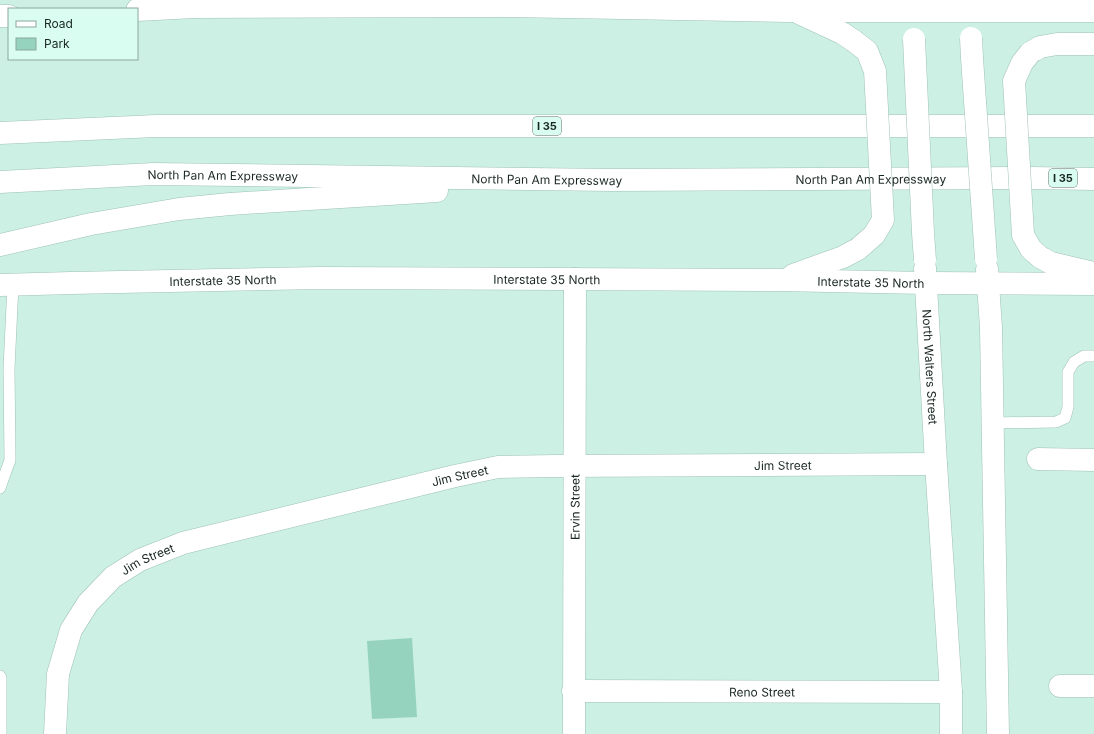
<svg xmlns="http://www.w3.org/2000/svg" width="1094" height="734" viewBox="0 0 1094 734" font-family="Inter,sans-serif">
	<rect width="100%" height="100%" fill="#ccf0e3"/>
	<path fill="#95d3bf" d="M412,638L417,717L372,719L367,641Z"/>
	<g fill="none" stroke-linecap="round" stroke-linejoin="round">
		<defs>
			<path id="lane" d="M993,423L1056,422L1065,418L1068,407V372L1074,362L1084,356H1094
				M0,488L10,460L9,368L13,285
				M0,676L1,678V734"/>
			<g id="street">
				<path d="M1038,459L1094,460"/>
				<path d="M1060,686H1094"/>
				<path id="s1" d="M573,691L951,692"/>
				<path id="s2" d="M55,734L58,674L71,630L88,603L113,577L140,560L183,543L455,476L498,467L557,466L936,464"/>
				<path id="s3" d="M574,734L575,279"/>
			</g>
			<g id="secondary">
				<path d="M137,10L194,7L505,6L788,11H1094"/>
				<path d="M799,13L842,33L854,41"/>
				<path d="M0,16H9"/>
				<path d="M1030,53L1040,47L1057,44H1094"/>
				<path d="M1040,257L1051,263L1094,273"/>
				<path id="s4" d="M925,268L936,464L951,692V734"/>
				<path d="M987,269L991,328L998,734"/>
				<path d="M793,275L843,257L858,249"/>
				<path id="s5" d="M0,285L71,283L320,278L779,280L925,283L1094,284"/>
			</g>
			<g id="highway">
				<path d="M0,133L156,126H1094"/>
				<path id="s6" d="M0,182L153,174L613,180L1032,178L1094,179"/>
				<path d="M0,245L91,224L179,209L230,204L293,200L437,191"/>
			</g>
		</defs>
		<use href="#lane" stroke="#9fc2b6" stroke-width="12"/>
		<use href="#street" stroke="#9fc2b6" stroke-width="23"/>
		<use href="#secondary" stroke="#9fc2b6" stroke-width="23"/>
		<use href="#highway" stroke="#9fc2b6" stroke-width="23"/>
		<use href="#lane" stroke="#fff" stroke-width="11"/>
		<use href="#street" stroke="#fff" stroke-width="22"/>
		<use href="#secondary" stroke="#fff" stroke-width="22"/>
		<use href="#highway" stroke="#fff" stroke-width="22"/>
		<defs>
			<path id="secondary-bridge" d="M971,38L972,58L986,259
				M914,39L923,233L925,260
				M854,41L867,51L875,71L883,220L874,235L858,249
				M1030,53L1022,63L1014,81L1023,235L1031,249L1040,257"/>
		</defs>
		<use href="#secondary-bridge" stroke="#9fc2b6" stroke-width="23" stroke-linecap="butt"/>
		<use href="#secondary-bridge" stroke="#fff" stroke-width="22"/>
	</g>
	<g text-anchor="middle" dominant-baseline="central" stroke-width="4" stroke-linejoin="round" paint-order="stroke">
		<g fill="#d9fdf1" stroke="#536761" stroke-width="1">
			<rect x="533" y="117" width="28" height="18" rx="3"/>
			<rect x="1049" y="169" width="28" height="18" rx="3"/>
		</g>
		<g font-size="11" font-weight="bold" fill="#192723">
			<text x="547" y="126">I 35</text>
			<text x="1063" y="178">I 35</text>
		</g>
		<g font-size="12" fill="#192723" stroke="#d9fdf1">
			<text stroke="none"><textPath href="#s6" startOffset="223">North Pan Am Expressway</textPath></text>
			<text stroke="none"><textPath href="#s6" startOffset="547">North Pan Am Expressway</textPath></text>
			<text stroke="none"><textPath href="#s6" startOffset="871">North Pan Am Expressway</textPath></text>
			<text stroke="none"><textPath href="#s5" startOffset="547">Interstate 35 North</textPath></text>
			<text stroke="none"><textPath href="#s5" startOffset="223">Interstate 35 North</textPath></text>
			<text stroke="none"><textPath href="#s5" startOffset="871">Interstate 35 North</textPath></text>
			<text stroke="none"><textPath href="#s4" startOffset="99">North Walters Street</textPath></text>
			<text stroke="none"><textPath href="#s2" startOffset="861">Jim Street</textPath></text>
			<text stroke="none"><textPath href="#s2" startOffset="537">Jim Street</textPath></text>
			<text stroke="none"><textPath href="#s3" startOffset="227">Ervin Street</textPath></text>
			<text stroke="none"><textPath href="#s2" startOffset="213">Jim Street</textPath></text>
			<text stroke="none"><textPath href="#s1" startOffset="189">Reno Street</textPath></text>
		</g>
	</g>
	<rect x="8" y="8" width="130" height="52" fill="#d9fdf1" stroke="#8ca79f"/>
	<rect x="16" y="21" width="20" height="6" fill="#ffffff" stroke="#8ca79f"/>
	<text x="44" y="28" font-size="12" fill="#192723">Road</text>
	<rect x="16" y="38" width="20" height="12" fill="#95d3bf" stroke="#8ca79f"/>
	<text x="44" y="48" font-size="12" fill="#192723">Park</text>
</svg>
